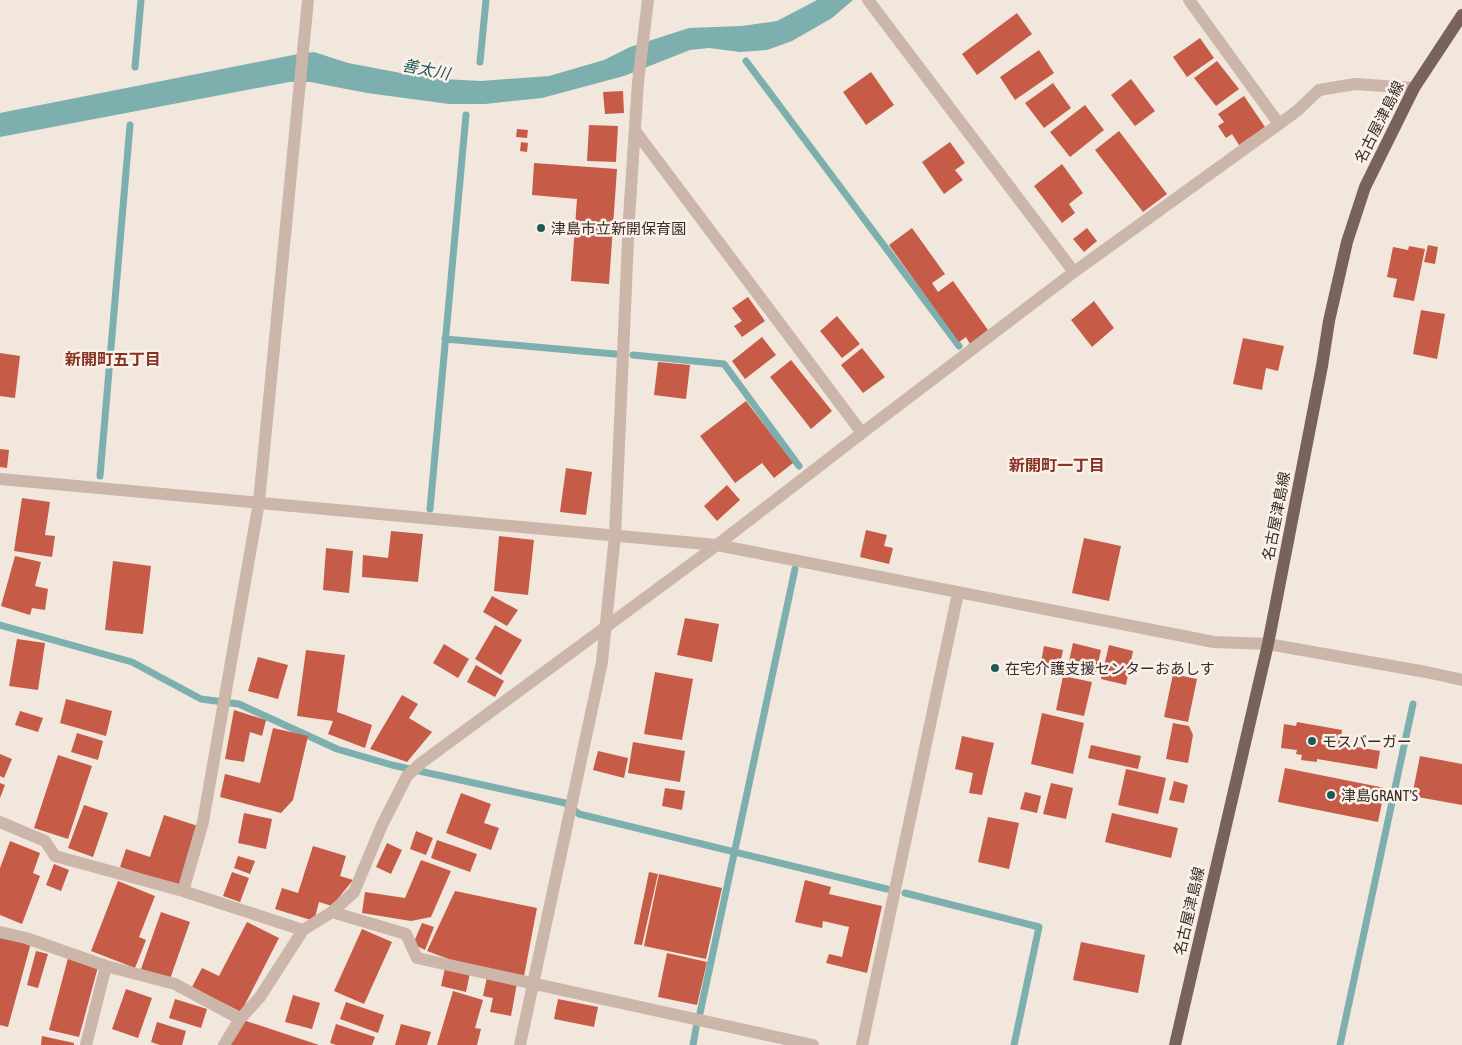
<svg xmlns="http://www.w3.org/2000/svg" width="1462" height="1045" viewBox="0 0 1462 1045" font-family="'Asap Condensed','Noto Sans JP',sans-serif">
	<rect width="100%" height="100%" fill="#f2e7dd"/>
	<path fill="#7cafae" d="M817,0H853L832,18L792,41L767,50L740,52L709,48L690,50L624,76L542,98L485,104H449L367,93L310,82H289L0,137V113L293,55L314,52L348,63L406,74L442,79L481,81L549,76L604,60L630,47L689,28L742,26L777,21Z"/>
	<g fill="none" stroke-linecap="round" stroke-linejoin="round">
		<path stroke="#7cafae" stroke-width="7" d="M746,61L959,346
			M480,62L486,0
			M135,67L141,0
			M445,339L615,354
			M633,355L724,364L799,466
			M100,476L130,125
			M430,509L466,115
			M0,625L132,662L201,699L239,704L337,749L392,765L565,803L579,814L887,889
			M905,893L1039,927L1014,1045
			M700,1013L795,569
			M693,1045L696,1028
			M1340,1045L1413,704"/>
	</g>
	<path fill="#c65c47" d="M1017,13L1032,34L977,75L962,54Z
		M1200,38L1214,58L1187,77L1173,57Z
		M1039,50L1054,73L1015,100L1000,77Z
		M1217,61L1239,89L1216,106L1194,78Z
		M871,72L894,105L866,125L843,92Z
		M1131,79L1155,111L1135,126L1111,95Z
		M1053,83L1071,108L1044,128L1025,103Z
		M623,91L624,113L605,114L603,92Z
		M1244,96L1265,127L1239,145L1232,134L1226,138L1218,126L1224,122L1218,114Z
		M1085,105L1104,130L1070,157L1050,132Z
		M589,125L618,126L616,162L587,161Z
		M517,129L528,130L527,138L516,137Z
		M1119,131L1167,194L1143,212L1095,150Z
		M521,142L528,143L527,152L520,151Z
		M950,142L965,163L955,170L963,180L944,194L922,162Z
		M534,163L617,169L609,284L571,281L577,199L532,195Z
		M1062,164L1083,193L1069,204L1075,213L1062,223L1034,186Z
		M912,228L945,274L932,283L938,292L953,281L988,330L970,344L966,337L959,342L889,245Z
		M1087,228L1097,241L1084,252L1073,239Z
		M1428,245L1438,247L1435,264L1424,262Z
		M1409,246L1425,249L1414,301L1393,297L1397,279L1387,277L1393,247L1408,250Z
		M748,297L765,321L742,337L734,326L742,321L732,308Z
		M1094,301L1114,328L1092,347L1071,320Z
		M1421,310L1445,314L1437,359L1413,354Z
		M837,316L860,344L842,358L820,331Z
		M762,337L776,355L745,379L732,361Z
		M1243,338L1284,346L1278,371L1266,368L1262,390L1233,384Z
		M862,348L885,377L863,393L841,365Z
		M0,353L20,356L15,398L0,396Z
		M791,360L832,411L811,429L770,377Z
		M658,362L690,365L686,399L654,395Z
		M746,401L793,463L774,478L762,463L735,483L700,436Z
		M0,449L9,450L7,468L0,467Z
		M566,468L592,472L586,515L560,512Z
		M727,485L740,500L717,521L704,506Z
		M22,498L50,502L45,535L55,536L52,557L14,551Z
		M866,530L887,535L884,546L893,548L889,564L860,557Z
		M391,531L423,534L418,582L362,577L363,555L388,558Z
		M499,536L534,540L528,595L494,591Z
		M1084,538L1121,546L1109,601L1072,593Z
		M326,548L353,551L349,593L323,590Z
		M15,556L41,562L35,586L48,589L45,610L32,608L30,615L1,606Z
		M113,561L151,566L143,634L105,630Z
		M492,596L518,610L507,626L483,612Z
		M685,618L719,624L712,662L677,655Z
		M495,625L522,640L501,675L475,659Z
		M17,639L45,643L38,690L9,686Z
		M1073,643L1101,650L1095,677L1067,670Z
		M444,644L469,659L458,678L433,663Z
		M1109,645L1133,651L1126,685L1101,679Z
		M1044,646L1063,650L1059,670L1040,667Z
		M306,650L345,655L337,712L372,725L365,748L328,734L333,721L297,716Z
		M258,657L288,665L278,699L248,691Z
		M476,665L504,681L495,697L467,682Z
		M655,672L693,679L682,740L644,734Z
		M1173,674L1197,679L1188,722L1164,717Z
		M1063,676L1092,682L1084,716L1056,710Z
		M402,695L418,704L409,718L432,732L407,762L370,749Z
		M66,699L112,711L106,736L60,723Z
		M234,710L266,720L262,736L250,732L244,762L225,759Z
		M20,711L43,718L38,732L15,725Z
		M1042,713L1084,723L1073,774L1031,764Z
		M1297,722L1342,730L1340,744L1380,751L1377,769L1317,759V762L1301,760L1302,755L1296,754L1297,750L1281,748L1284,724L1296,726Z
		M1173,723L1189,726L1193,735L1188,763L1166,759Z
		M273,728L308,736L293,800L281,813L220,797L225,774L260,783Z
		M77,733L103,741L98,760L71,752Z
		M962,736L994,743L982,795L969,793L973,773L955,769Z
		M633,742L685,751L680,782L628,773Z
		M1091,745L1141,756L1138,769L1088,758Z
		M598,751L628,758L624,778L593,770Z
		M0,754L12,759L4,778L0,776Z
		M58,755L92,766L68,839L34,828Z
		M1420,756L1462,764V805L1412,796Z
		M1285,768L1385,788L1378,822L1278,802Z
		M1126,769L1166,778L1158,814L1118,805Z
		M1174,781L1188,785L1184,803L1169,800Z
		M0,783L5,785L0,798Z
		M1051,783L1073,788L1066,819L1043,814Z
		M665,788L685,791L682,810L662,806Z
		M1025,792L1041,796L1037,813L1020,809Z
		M461,793L491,804L484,823L499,828L491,850L446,833Z
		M84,805L108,813L93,857L68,848Z
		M244,813L272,819L266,849L238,843Z
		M1112,813L1178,828L1171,858L1105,842Z
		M164,815L198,826L179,886L120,867L126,849L150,857Z
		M988,817L1019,823L1009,869L978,862Z
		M416,831L433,838L426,855L410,849Z
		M437,840L477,854L470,872L431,858Z
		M10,841L40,853L33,873L40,876L22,924L0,915V868Z
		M387,843L402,850L391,874L376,867Z
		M313,846L346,856L340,876L353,880L332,906L319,902L314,921L275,909L282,888L298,893Z
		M238,856L255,861L250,874L234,868Z
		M421,860L451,871L431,917L411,921L362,913L365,892L405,898Z
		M54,864L69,870L61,891L46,885Z
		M232,872L249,878L240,902L223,896Z
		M649,872L658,874L642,945L634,944Z
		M659,874L722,888L706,959L644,946Z
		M805,880L831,887L829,894L882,906L867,973L826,963L829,954L842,957L849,927L823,921L822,928L795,922Z
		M118,881L155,896L139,937L146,940L135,968L91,951Z
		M455,891L537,908L524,976L454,961L427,951Z
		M161,912L190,922L170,979L141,969Z
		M247,922L279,938L241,1012L192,987L202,968L219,976Z
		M422,923L434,927L425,950L413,944Z
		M362,929L392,942L364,1004L334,991Z
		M0,935L31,943L8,1027L0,1025Z
		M1081,942L1145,955L1138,993L1073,980Z
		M36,951L48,954L38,988L27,985Z
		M667,953L707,962L697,1005L658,997Z
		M68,958L98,967L79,1037L49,1030Z
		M445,968L470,973L466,992L441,986Z
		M487,977L517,983L511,1016L490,1012L493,998L483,996Z
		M126,989L152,998L138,1038L112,1029Z
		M453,991L483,1000L475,1028L481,1029L477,1045H437Z
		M293,995L320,1003L312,1029L285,1022Z
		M175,999L207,1009L201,1028L169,1018Z
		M558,999L598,1007L594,1027L554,1019Z
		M346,1002L384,1015L378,1033L340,1019Z
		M240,1019L319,1045H224Z
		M157,1022L186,1031L182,1045H160L151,1042Z
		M336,1024L375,1037L372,1045H336L330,1043Z
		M401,1024L431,1032L427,1045H395Z
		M42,1036L74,1043V1045H41Z"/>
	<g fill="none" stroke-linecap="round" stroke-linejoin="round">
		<path stroke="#cbb6a9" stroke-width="12" d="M868,0L1074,272
			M1189,0L1279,124
			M636,132L862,433
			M0,479L717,545L1214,642L1268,644L1426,672L1462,680
			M0,822L45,841L55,856L183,891L303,930
			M183,891L203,822L259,502L308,0
			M332,912L406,934L417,958L813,1045
			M0,932L26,938L106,966L86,1045
			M106,966L175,984L240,1019
			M224,1045L240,1019L260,997L303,930L332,912L354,892L382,825L407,776L421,763L717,545L862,433L1074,272L1297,111L1319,90L1355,84L1414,88
			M520,1045L602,662L615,535L629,218L638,82L648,0
			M862,1045L958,593"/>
		<path stroke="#79625a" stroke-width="12" d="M1175,1045L1268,644L1322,366L1329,321L1347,242L1365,187L1414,88L1462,15"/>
	</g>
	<g fill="#1e5959" stroke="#faf1e9" stroke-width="2">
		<circle cx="541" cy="228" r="5"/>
		<circle cx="995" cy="668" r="5"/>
		<circle cx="1312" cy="741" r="5"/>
		<circle cx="1331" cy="795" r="5"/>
	</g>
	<g text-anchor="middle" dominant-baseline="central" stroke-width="5" stroke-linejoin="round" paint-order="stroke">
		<g font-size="15" fill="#382c29" stroke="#faf1e9">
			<text transform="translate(1379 122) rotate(-63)">名古屋津島線</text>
			<text transform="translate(1276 516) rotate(-79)">名古屋津島線</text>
			<text transform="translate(1189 911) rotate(-77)">名古屋津島線</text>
		</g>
		<g font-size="15" fill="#382c29" stroke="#faf1e9" text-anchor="start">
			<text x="551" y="228">津島市立新開保育園</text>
			<text x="1005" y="668">在宅介護支援センターおあしす</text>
			<text x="1322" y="741">モスバーガー</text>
			<text x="1341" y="795">津島GRANT'S</text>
		</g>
		<g font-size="16" font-style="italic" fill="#1e5959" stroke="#faf1e9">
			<text transform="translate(426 69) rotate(11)">善太川</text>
		</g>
		<g font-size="16" font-weight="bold" fill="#873222" stroke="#faf1e9">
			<text x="113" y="359">新開町五丁目</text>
			<text x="1057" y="465">新開町一丁目</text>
		</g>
	</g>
</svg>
